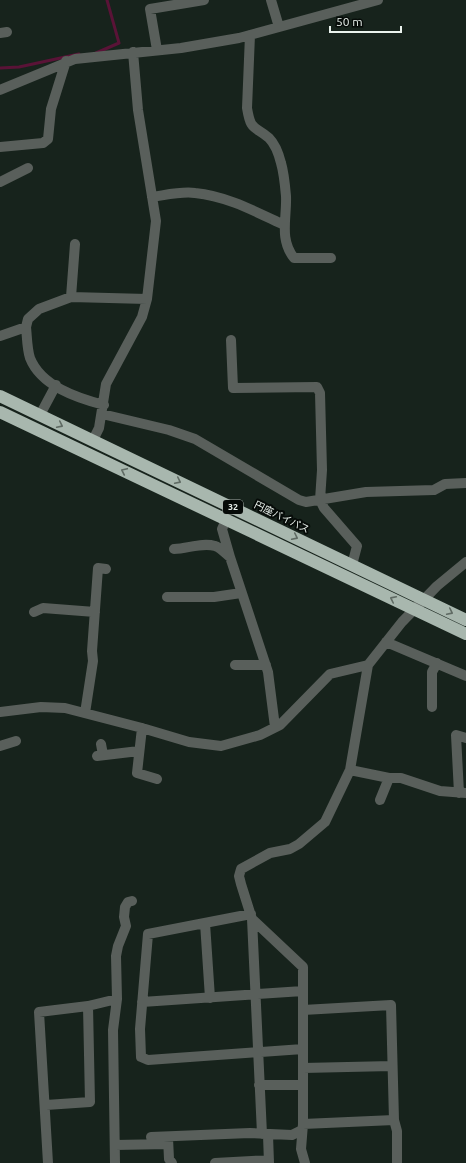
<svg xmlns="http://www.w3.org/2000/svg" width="466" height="1163" viewBox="0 0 466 1163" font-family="Ubuntu,'Noto Sans JP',sans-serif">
	<rect width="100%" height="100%" fill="#17231c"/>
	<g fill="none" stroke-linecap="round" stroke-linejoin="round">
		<path stroke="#5a1337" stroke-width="3" d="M96,53L119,43L107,0
			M0,68L19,67L79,54"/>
		<path stroke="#595f5b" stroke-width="10" d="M271,0L279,27
			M0,33L7,32
			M250,35L247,108C251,132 254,125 269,138C275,144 279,155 281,163C284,173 285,185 286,196C287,218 279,239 294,258H331
			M157,50L150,9L204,0
			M0,90L75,59L181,48L239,38L378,0
			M0,147L43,143L48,139L51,109L66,61
			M0,182L28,168
			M152,197C166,195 182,191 195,193C227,196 256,212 284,225
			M71,297L75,244
			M26,327C27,336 27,349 30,358C41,386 77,398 104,405
			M0,336L26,327L28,319L39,309L71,297L147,299
			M231,340L233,388L317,387L320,393L322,470L320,500L324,508L357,546L352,565
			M102,414L169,430L195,439L299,500L306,502L366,492L434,490L445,484L466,483
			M40,415L56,385
			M93,440L99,428L106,384L142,317L147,299L156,221L138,110L133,52
			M226,520L222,529L230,557
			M174,549C187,549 202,542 215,546C220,547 226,554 230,557L268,672L275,727
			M167,597H214L241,593
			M34,612L43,608L95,612
			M386,642L466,676
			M235,665H266
			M432,707V672L437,663
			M0,712L41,707L65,708L142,728L189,742L221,746L260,735L280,725L330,674L368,665
			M85,713L93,661L92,651L98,568L106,569
			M142,728L137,773L157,779
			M101,744L103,755
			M0,746L16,741
			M97,756L139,751
			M350,770L389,778H401L440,791L466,793
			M459,793L456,735L466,738
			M380,800L389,778
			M251,914L148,934L140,1029L141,1057L148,1060L303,1049
			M252,919L262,1134
			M205,923L210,998
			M142,1002L303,991
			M88,1006L117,999
			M303,1010L391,1005L394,1120L397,1131V1163
			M303,1068L392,1066
			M259,1085H303
			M46,1105L90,1102L88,1006L39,1012L48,1163
			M303,1124L394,1120
			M268,1135L269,1163
			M151,1137L250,1133L292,1135L302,1130
			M168,1138L169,1159L172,1163
			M115,1145L168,1144
			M115,1163L113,1030L117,999L116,956L118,946L126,926L124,917L125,907L128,902L132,901
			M215,1163L269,1160
			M305,1163L301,1149L303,1124V967L252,919L241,884L239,876L241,869L270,853L290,849L299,844L325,822L350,770L368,665L402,622L437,586L466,562"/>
		<path stroke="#a8b7ae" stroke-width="12" d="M0,396L466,620
			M0,412L466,634"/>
	</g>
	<defs><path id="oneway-chevron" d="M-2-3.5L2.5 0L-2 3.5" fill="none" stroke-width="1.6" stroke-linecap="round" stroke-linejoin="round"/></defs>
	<g stroke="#5f6a63">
		<use href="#oneway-chevron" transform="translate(60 425) rotate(26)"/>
		<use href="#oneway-chevron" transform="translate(124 471) rotate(-155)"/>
		<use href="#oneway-chevron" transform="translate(178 481) rotate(26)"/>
		<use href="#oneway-chevron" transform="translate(295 537) rotate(26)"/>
		<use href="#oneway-chevron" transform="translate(393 599) rotate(-154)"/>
		<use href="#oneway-chevron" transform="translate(450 612) rotate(26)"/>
	</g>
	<g text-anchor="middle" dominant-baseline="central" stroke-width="4" stroke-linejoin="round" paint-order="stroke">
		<rect fill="#060b08" stroke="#a6ada8" stroke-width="1" x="223" y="500" width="20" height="14" rx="3"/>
		<g font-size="9" font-weight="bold" fill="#eaf2ed">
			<text x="233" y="507">32</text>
		</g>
		<g font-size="10" fill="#eaf2ed" stroke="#060b08">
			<text transform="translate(282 517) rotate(26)">円座バイパス</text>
		</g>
	</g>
	<path d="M330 26v6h71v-6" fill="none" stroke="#eaf2ed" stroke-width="2"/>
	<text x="336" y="26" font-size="12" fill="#eaf2ed" stroke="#060b08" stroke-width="3" paint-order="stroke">50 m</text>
</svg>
